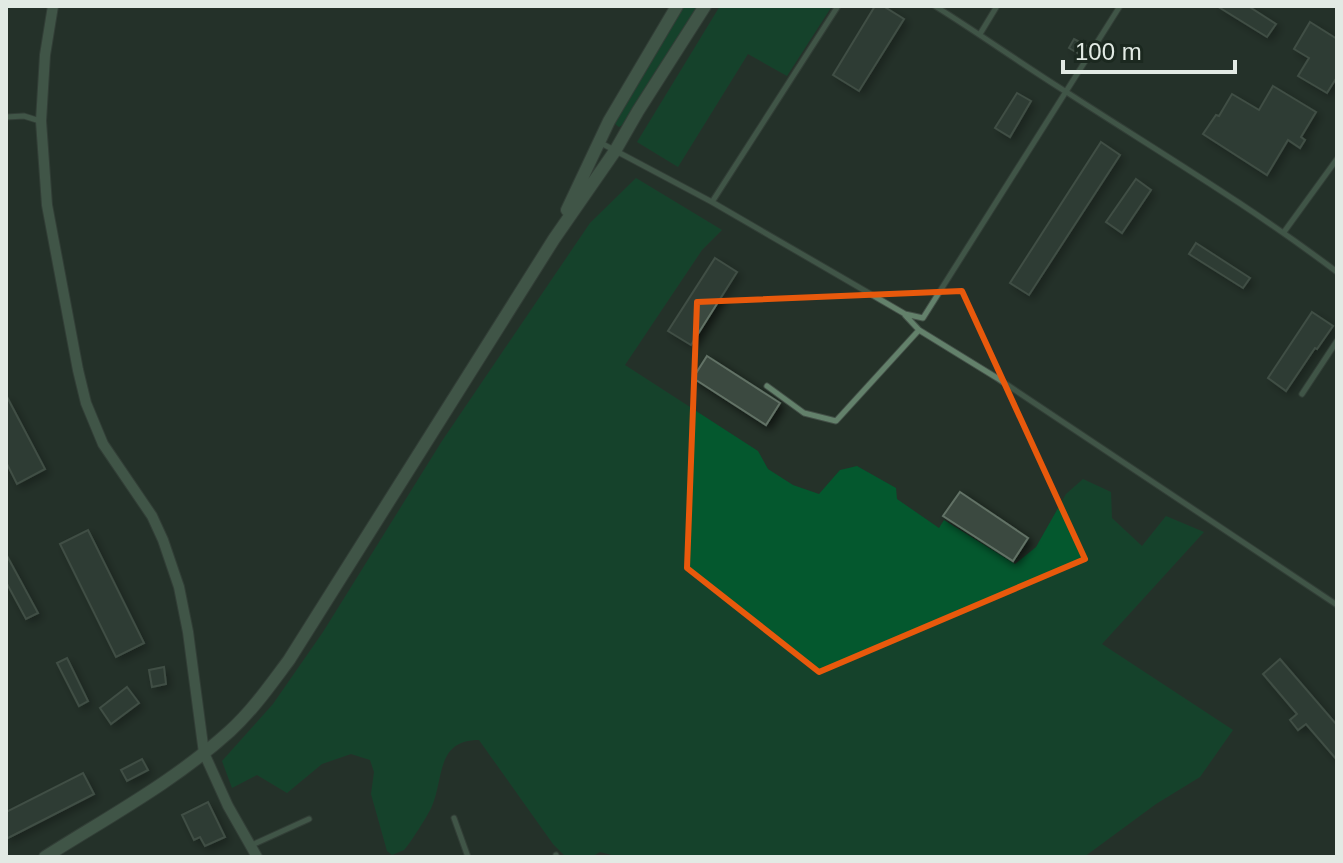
<svg xmlns="http://www.w3.org/2000/svg" width="1343" height="863" viewBox="0 0 1343 863" font-family="Arial,sans-serif">
	<defs>
		<filter id="shadow"><feDropShadow dx="4" dy="4" stdDeviation="4" flood-color="#0009"/></filter>
	</defs>
	<rect width="100%" height="100%" fill="#253229"/>
	<path fill="#04582e" d="M684,6H698L624,124L619,127L615,124V119Z
		M720,6H832L787,76L748,54L678,167L637,142Z
		M636,178L722,230L702,250L625,365L758,451L768,469L793,485L819,494L840,470L857,466L896,488L897,499L939,528L944,520L1015,564L1036,547L1066,494L1083,479L1111,492L1112,518L1142,546L1166,516L1204,532L1102,644L1233,730L1200,777L1156,804L1084,857H620L600,852L591,857H566L553,844L479,740C436,740 444,778 432,806C429,814 409,845 404,850C400,852 396,853 392,855L387,851L371,794L374,772L370,760L351,754L322,764L287,793L257,775L232,788L222,761L273,704L323,632L442,441L590,223Z"/>
	<path fill="#3b493f" stroke="#627266" stroke-width="2" filter="url(#shadow)" d="M875,6H883L904,19L859,91L833,75Z
		M1217,6H1248L1276,24L1267,37Z
		M1310,22L1337,39V77L1327,93L1298,76L1309,58L1294,49Z
		M1074,39L1087,46L1081,55L1069,48Z
		M1273,86L1316,112L1301,137L1305,140L1300,148L1288,140L1267,175L1203,134L1216,115L1219,116L1232,94L1259,110Z
		M1017,93L1031,101L1010,137L995,128Z
		M1101,142L1120,155L1029,295L1010,283Z
		M1136,179L1151,190L1122,233L1106,222Z
		M1196,243L1250,278L1243,288L1189,254Z
		M715,258L737,272L691,345L668,331Z
		M1312,312L1333,326L1317,349L1315,348L1286,391L1268,378Z
		M707,356L780,403L766,425L693,378Z
		M6,395L45,469L17,484L6,462Z
		M960,492L1028,538L1013,561L943,516Z
		M88,530L144,643L116,657L60,544Z
		M6,554L38,613L26,619L6,582Z
		M67,658L88,701L79,706L57,663Z
		M1280,659L1337,725V760L1306,724L1298,730L1290,720L1297,714L1263,674Z
		M164,667L166,684L152,687L149,670Z
		M127,687L139,703L111,724L100,708Z
		M142,759L148,770L127,781L121,770Z
		M83,773L94,794L6,839V812Z
		M208,802L225,837L205,846L200,837L194,840L182,815Z"/>
	<g fill="none" stroke-linecap="round" stroke-linejoin="round">
		<defs>
			<path id="service" d="M935,6C980,34 1023,65 1068,93C1159,152 1250,206 1337,272
				M980,34L997,6
				M6,117L24,116L40,121
				M599,142L712,202L905,314L923,318L1120,6
				M712,202L838,6
				M1284,232L1337,159
				M905,315L919,330L997,378L1337,605
				M767,386L804,413L836,421L919,330
				M1302,394L1337,341
				M454,818L468,857
				M252,845L309,819
				M556,855L557,857"/>
			<path id="minor" d="M53,6L45,55L41,121L47,205L78,370L86,403L103,444L152,516L163,540L179,587L188,632L204,753L228,806L257,857"/>
			<path id="tertiary" d="M567,210L609,121L677,6
				M45,857C108,817 175,781 230,731C253,710 271,684 289,660L554,239L615,151L638,111L705,6"/>
		</defs>
		<use href="#service" stroke="#434f47" stroke-width="7"/>
		<use href="#minor" stroke="#434f47" stroke-width="12"/>
		<use href="#tertiary" stroke="#434f47" stroke-width="14"/>
		<use href="#service" stroke="#63816b" stroke-width="5"/>
		<use href="#minor" stroke="#63816b" stroke-width="10"/>
		<use href="#tertiary" stroke="#63816b" stroke-width="12"/>
	</g>
	<path d="M0 0H1343V863H0ZM962,291L1085,559L819,672L687,568L697,302Z" fill="#253229" fill-opacity=".55" fill-rule="evenodd"/>
	<path fill="none" stroke="#e8590c" stroke-width="6" stroke-linejoin="round" d="M962,291L1085,559L819,672L687,568L697,302Z"/>
	<rect width="1343" height="863" fill="none" stroke="#e2eae4" stroke-width="16"/>
	<path d="M1063 60v12h172v-12" fill="none" stroke="#e2eae4" stroke-width="4"/>
	<text x="1075" y="60" font-size="24" fill="#e2eae4" stroke="#1b281f" stroke-width="6" paint-order="stroke">100 m</text>
</svg>
